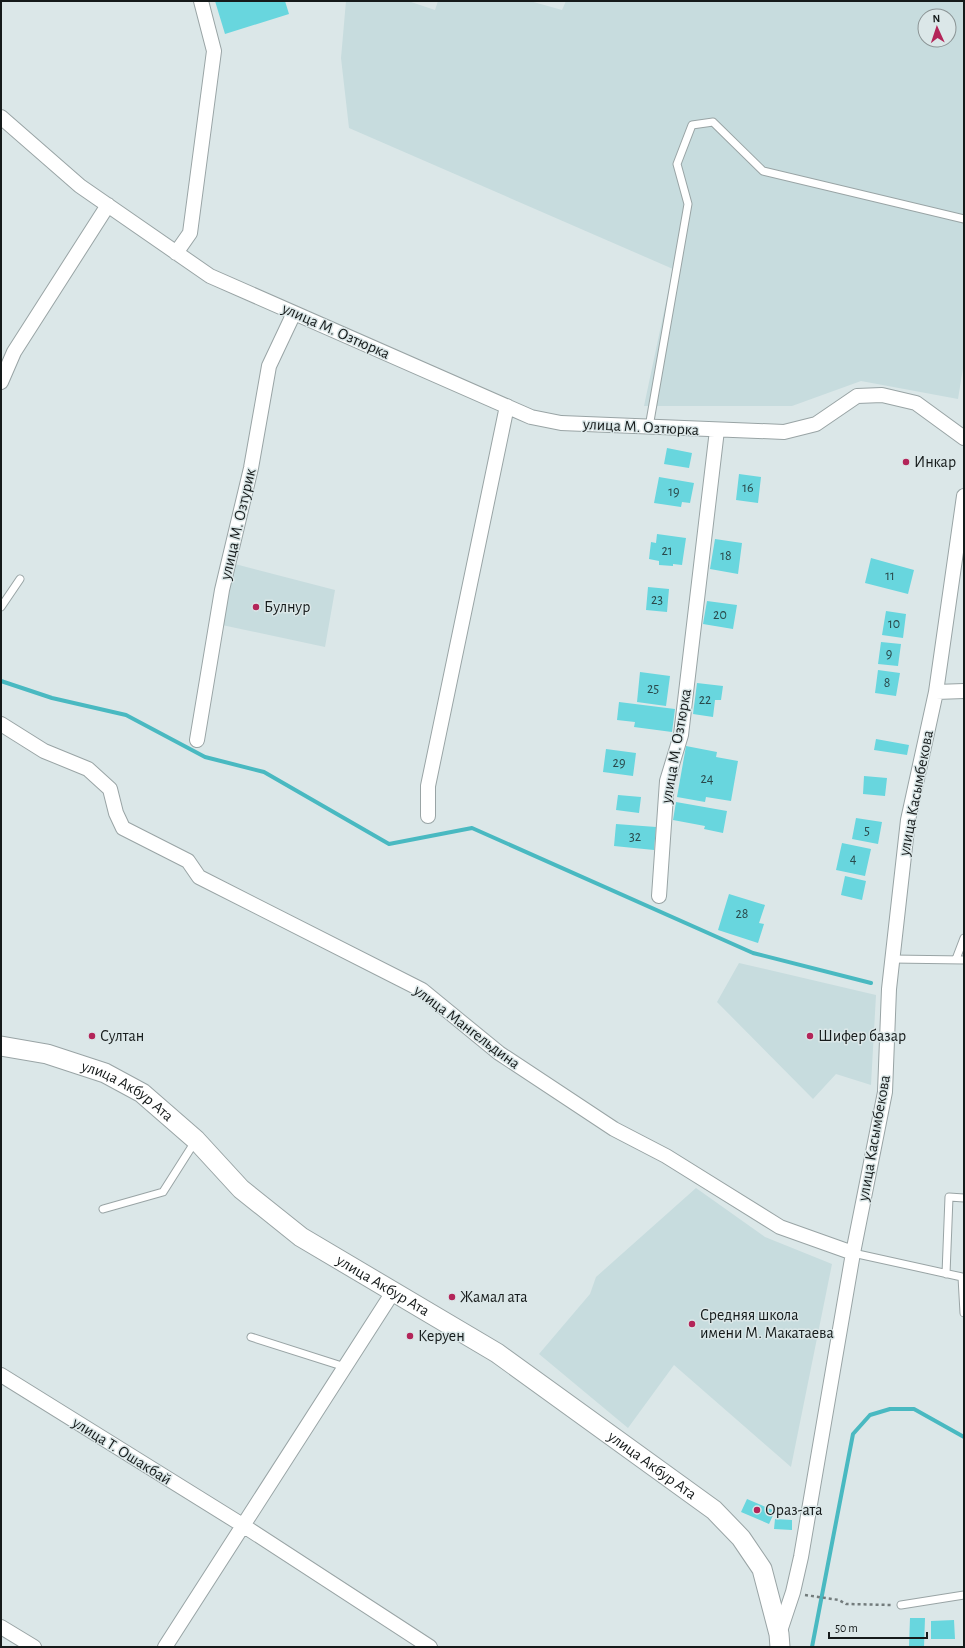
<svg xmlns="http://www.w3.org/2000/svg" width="965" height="1648" viewBox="0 0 965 1648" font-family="'Alegreya Sans',sans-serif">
	<rect width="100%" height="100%" fill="#dbe7e8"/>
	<path fill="#c7dcde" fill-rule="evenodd" d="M346,1H408L435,10L438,1H530L562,10L566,1H964V362L958,399L861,381L792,406H644L673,269L349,128L341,58ZM925,16H949V40H925Z
		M235,564L335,590L325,647L222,625Z
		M739,963L876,995L871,1085L836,1074L813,1099L717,1002Z
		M696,1188L765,1237L832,1264L791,1467L674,1365L628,1428L539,1354L590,1294L596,1277Z"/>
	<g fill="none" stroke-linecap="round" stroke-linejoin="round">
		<path stroke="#49b9c1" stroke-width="4" d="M1,681L52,698L126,715L205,757L264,772L389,844L472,828L753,953L871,983
			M812,1647L853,1434L870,1415L890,1409H914L964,1437"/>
	</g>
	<path fill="#68d6de" d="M215,1H285L289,14L225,34Z
		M667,448L692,453L689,468L664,464Z
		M739,474L761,477L758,503L736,500Z
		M659,477L694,483L690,503L682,502L681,507L654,503Z
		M657,534L686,538L682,565L673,564V566L659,565V561L649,559L651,542L656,543Z
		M715,539L742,543L738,574L710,569Z
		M871,558L914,570L908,594L865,583Z
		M648,587L669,589L667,612L646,610Z
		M707,601L737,605L733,629L703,624Z
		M886,611L906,614L903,638L882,635Z
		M881,642L901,644L898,666L878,664Z
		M878,670L900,673L896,696L875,693Z
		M640,672L670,676L666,706L637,702Z
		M697,683L723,686L721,700H715L713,717L693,714Z
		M619,702L675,709L672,732L634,727L635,722L617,720Z
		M876,739L909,745L907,755L874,750Z
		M686,746L717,752L716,757L738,761L731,801L706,797L705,802L677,797Z
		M606,749L636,753L633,776L603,772Z
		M864,776L887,778L885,796L863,794Z
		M618,795L641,797L639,813L616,810Z
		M676,802L727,811L723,833L704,829L705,826L673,820Z
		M856,818L882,822L878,844L852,839Z
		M616,824L656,827L654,850L614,846Z
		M842,843L871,849L865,876L836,870Z
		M845,876L866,881L862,900L841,895Z
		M729,894L765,905L759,923L764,924L758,943L718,930Z
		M747,1499L775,1511L769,1524L741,1512Z
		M775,1519L792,1520V1530L774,1529Z
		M910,1618H925L924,1647H909Z
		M954,1620L955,1639H931V1621Z"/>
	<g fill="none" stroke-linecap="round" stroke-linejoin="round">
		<defs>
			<path id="lane" d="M649,427L688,204L677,164L692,125L713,122L763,171L964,219
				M1,607L20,579
				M892,959L964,960
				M956,959L964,938
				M103,1209L163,1192L196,1140
				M853,1253L962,1277L964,1313
				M946,1274L949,1197L964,1198
				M251,1337L345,1367
				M901,1605L964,1595"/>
			<path id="street" d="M1,117L80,186L210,276L531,417L561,423L784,432L816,424L857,396L882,395L916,403L964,438
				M176,253L190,233L214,51L201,1
				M1,382L14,352L108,205
				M936,692L964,691
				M1,724L44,751L88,769L110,789L116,813L123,828L188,861L199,877L422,990L499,1053L614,1129L666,1156L780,1227L853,1253
				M197,740L222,590L251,468L269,366L294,313
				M428,816V786L507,406
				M659,896L667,781L681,735L717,430
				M1,1375L244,1526L430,1647
				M1,1627L34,1647
				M779,1634L793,1592L801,1557L853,1253L885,1092L889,989L908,820L936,692L964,496
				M165,1647L393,1292"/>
			<g id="secondary">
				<path id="s1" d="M1,1046L47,1054L105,1073L142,1093L196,1140L241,1189L301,1237L497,1353L714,1510L741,1538L762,1569L779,1634L780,1647"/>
			</g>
		</defs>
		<use href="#lane" stroke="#99a4a5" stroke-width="9"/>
		<use href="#street" stroke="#99a4a5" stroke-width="16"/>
		<use href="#secondary" stroke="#99a4a5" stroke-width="21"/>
		<path stroke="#737c7c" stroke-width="2.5" stroke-dasharray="3 3" stroke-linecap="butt" d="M805,1595L839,1600L846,1604L893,1605"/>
		<use href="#lane" stroke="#fff" stroke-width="7"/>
		<use href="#street" stroke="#fff" stroke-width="14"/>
		<use href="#secondary" stroke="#fff" stroke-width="19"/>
	</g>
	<g fill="#b32559" stroke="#dbe7e8" stroke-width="1.5">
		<circle cx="906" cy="462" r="4"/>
		<circle cx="256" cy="607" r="4"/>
		<circle cx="92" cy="1036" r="4"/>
		<circle cx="810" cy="1036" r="4"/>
		<circle cx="452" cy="1297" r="4"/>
		<circle cx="692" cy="1324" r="4"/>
		<circle cx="410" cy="1336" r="4"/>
		<circle cx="757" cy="1510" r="4"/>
	</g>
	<g text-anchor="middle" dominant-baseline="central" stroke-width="3" stroke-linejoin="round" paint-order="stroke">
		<g font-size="14" fill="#2a494b">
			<text x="748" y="488">16</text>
			<text x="674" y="492">19</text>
			<text x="667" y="551">21</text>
			<text x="726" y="556">18</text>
			<text x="890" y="576">11</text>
			<text x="657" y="600">23</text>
			<text x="720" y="615">20</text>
			<text x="894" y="624">10</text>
			<text x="889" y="654">9</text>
			<text x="887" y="683">8</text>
			<text x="653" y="689">25</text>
			<text x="705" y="700">22</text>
			<text x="619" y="763">29</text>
			<text x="707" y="779">24</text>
			<text x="867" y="831">5</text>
			<text x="635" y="837">32</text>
			<text x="853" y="859">4</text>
			<text x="742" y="914">28</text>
		</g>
		<g font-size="16" fill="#151a1a" stroke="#dbe7e8">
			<text transform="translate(336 331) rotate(24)">улица М. Озтюрка</text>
			<text transform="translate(641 427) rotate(3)">улица М. Озтюрка</text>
			<text transform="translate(238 524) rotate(-77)">улица М. Озтурик</text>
			<text transform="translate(676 746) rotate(-80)">улица М. Озтюрка</text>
			<text transform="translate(916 793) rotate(-79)">улица Касымбекова</text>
			<text transform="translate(467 1027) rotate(37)">улица Мангельдина</text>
			<text stroke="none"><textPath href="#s1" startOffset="136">улица Акбур Ата</textPath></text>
			<text transform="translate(874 1138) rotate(-80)">улица Касымбекова</text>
			<text stroke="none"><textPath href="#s1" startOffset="460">улица Акбур Ата</textPath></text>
			<text transform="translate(122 1451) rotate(32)">улица Т. Ошакбай</text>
			<text stroke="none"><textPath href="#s1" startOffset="784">улица Акбур Ата</textPath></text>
		</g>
		<g font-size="16" fill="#151a1a" stroke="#dbe7e8" text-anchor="start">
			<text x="914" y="462">Инкар</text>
			<text x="264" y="607">Булнур</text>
			<text x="100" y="1036">Султан</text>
			<text x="818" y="1036">Шифер базар</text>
			<text x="460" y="1297">Жамал ата</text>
			<text x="700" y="1315">Средняя школа<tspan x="700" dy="18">имени М. Макатаева</tspan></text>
			<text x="418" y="1336">Керуен</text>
			<text x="765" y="1510">Ораз-ата</text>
		</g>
	</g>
	<rect width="965" height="1648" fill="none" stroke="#151a1a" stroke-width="4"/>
	<g transform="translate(937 28) rotate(357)"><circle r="19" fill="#dbe7e8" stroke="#8c9596"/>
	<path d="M0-3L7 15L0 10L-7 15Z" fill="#b32559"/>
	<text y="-6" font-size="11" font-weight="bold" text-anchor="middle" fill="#151a1a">N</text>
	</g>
	<path d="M829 1632v6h98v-6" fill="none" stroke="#151a1a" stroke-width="2"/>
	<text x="835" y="1632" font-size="12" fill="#151a1a" stroke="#dbe7e8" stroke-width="3" paint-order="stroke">50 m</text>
</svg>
